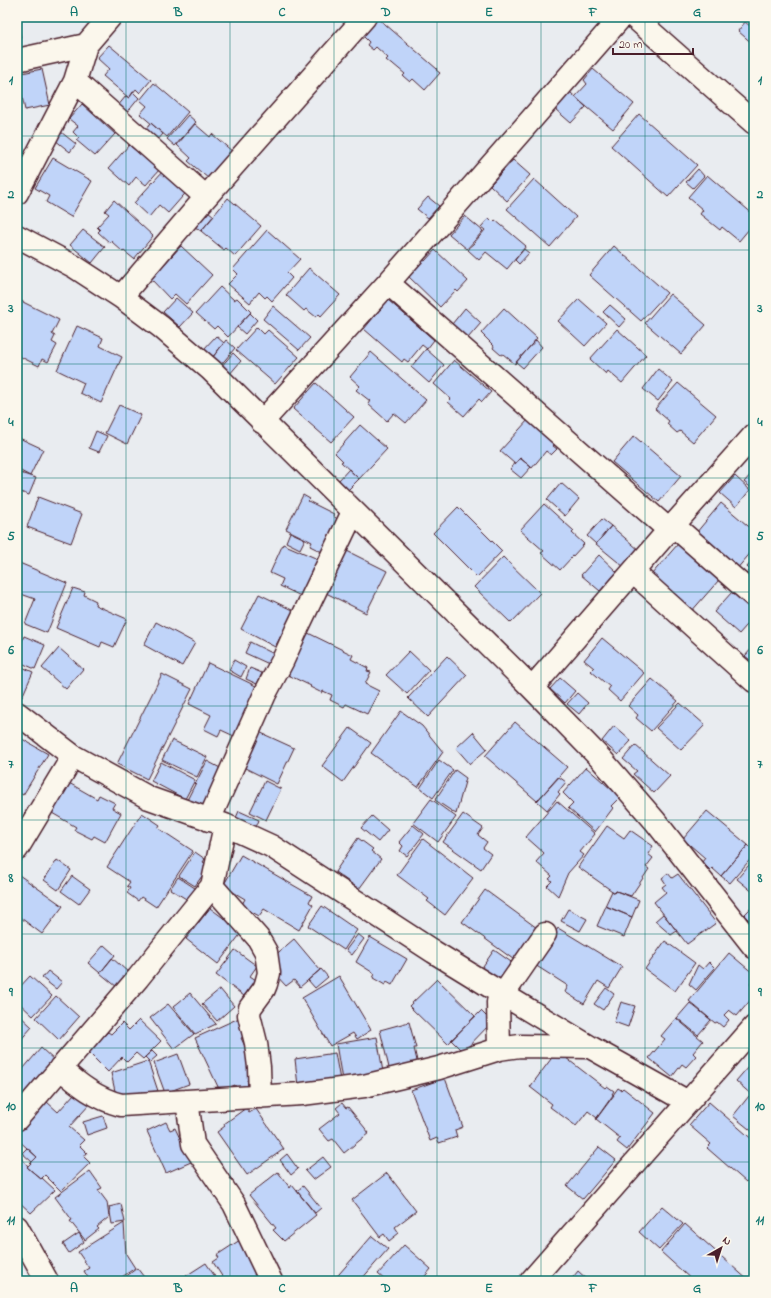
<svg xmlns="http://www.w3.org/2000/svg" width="771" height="1298" viewBox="0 0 771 1298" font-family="'Indie Flower',sans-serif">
	<rect width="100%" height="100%" fill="#e9ecf0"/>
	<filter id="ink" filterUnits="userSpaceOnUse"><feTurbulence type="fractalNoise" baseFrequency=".025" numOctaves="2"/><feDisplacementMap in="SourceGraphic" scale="8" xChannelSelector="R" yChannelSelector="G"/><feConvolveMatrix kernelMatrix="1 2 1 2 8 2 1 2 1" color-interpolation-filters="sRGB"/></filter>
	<g filter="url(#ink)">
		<path fill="#c0d4f9" stroke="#4a1f2b" d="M378,18L437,69L436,70L440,73L425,90L413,79L410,82L403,76L405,74L393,64L392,65L386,60L388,58L376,47L373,50L367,45L369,42L363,36Z
			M745,22L754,29V45L738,31Z
			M17,30H19L21,38L17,39Z
			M109,45L151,80L140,93L136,89L129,98L103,76L109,69L97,58Z
			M42,69L50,105L25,110L17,74Z
			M593,69L634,104L613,129L575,97L587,84L584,80Z
			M154,83L188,112L167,137L140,114L147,106L140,100Z
			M133,92L139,98L126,114L117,107L126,96L129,98Z
			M570,92L586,107L571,123L555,109Z
			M82,104L115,134L95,156L76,140L79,138L73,132L78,126L69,119Z
			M639,114L697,165L668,197L611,146Z
			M188,115L196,122L175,146L167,139Z
			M151,123L163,134L157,141L145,130Z
			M195,124L210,137L212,134L233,152L209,179L188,161L191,158L177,145Z
			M61,132L76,144L70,152L55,140Z
			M129,145L159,170L146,185L136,177L129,186L109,168Z
			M53,158L92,181L71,217L46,202L49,196L35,188Z
			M513,160L530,175L507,201L490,185Z
			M698,169L704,176L693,188L686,182Z
			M163,171L190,188L168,213L159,205L149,217L134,203Z
			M707,175L754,215V223L739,241L722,227L720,230L700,214L703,210L688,197Z
			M534,179L576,217L550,247L507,209Z
			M428,197L439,206L428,218L417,209Z
			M228,198L261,226L235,256L226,248L224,250L201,231Z
			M114,200L153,236L134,259L124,251L123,252L111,241L110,243L98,232L100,230L97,227L109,214L105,211Z
			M208,211L214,216L201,231L195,227Z
			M465,216L483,231L467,249L449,234Z
			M489,218L493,222L495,220L526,246L507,269L486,252L479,260L468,250L485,230L481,227Z
			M83,230L105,247L92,263L70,245Z
			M267,230L300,259L287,273L292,278L272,301L267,296L265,298L259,292L250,303L228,284L238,274L233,269Z
			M181,246L212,275L186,304L175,294L170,299L151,279Z
			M614,246L667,293L641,321L589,275Z
			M524,249L529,253L519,264L515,260Z
			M435,250L468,281L458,292L456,290L440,307L408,276L423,260L425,261Z
			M17,258L21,260L17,268Z
			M309,268L340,295L321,316L319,314L316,317L306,309L304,311L286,295Z
			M220,287L234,300L237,298L251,312L228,337L217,326L214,329L196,313Z
			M670,294L706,325L681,354L645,323Z
			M176,298L193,313L180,327L163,312Z
			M17,299L59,320L52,334L55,336L52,342L57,345L48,362L42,359L39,366L17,355Z
			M579,299L606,323L585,346L558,321Z
			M388,300L434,340L427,349L422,345L408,362L404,359L402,362L364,329Z
			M610,305L626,319L619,327L603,312Z
			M273,306L310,338L299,350L263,319Z
			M465,308L481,323L468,338L452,324Z
			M504,308L537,338L515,364L503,354L501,355L493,348L494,346L481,333Z
			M250,313L257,320L245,334L237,327Z
			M77,326L103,338L100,346L122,357L101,403L80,393L84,383L57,370Z
			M257,327L264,334L268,330L299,357L275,384L236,350Z
			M617,329L646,355L622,383L608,371L606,374L590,359Z
			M216,336L224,343L212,358L203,350Z
			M226,340L235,348L220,366L212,358Z
			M536,340L542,347L523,368L516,362Z
			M426,349L444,365L429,383L411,367Z
			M371,352L426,400L406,423L394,413L387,421L368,404L370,401L356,390L360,386L350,377Z
			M233,353L241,361L229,375L220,368Z
			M454,360L491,392L482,402L479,399L464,416L448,402L451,399L434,384Z
			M658,369L673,382L658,401L643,389Z
			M316,383L354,417L331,442L293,409Z
			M678,383L716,415L693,442L680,431L677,433L667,424L669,421L655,409Z
			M119,405L141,415L127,444L105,433Z
			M528,420L555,444L553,446L557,449L551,455L546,451L532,468L520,458L515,464L500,451Z
			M360,425L387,449L359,479L341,462L343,461L335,453Z
			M96,431L107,436L99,452L89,448Z
			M634,436L681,476L659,502L612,462Z
			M17,437L43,449L30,476L17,469Z
			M520,458L531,467L521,478L510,469Z
			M349,469L359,479L348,490L338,481Z
			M754,471V490L744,482Z
			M17,472L36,478L29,495L17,491Z
			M735,476L750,490L736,507L720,493Z
			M561,483L579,499L565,516L547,500Z
			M303,495L310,499L308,501L334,514L333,516L339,520L322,552L310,546L312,542L286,529Z
			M38,497L82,514L71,543L27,527Z
			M721,503L754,531V549L735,571L696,533Z
			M544,504L574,531L572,533L584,544L560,570L541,553L544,551L520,530Z
			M458,507L502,551L477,577L433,533Z
			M602,519L611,526L596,544L587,536Z
			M611,526L639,550L624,567L596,544Z
			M290,532L305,539L300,549L286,542Z
			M283,544L320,560L303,597L280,586L283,579L270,573Z
			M678,544L719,580L690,613L651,575Z
			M754,549V559L749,554Z
			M345,550L387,571L366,613L324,592Z
			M599,555L617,572L600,591L581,575Z
			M503,557L540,593L511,623L474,587Z
			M754,559V579L747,573L750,570L747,567Z
			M17,562L67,583L47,633L25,624L35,599L21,594L17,603Z
			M73,588L85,592L84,595L96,601L95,605L127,619L114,647L102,642L100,647L56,628Z
			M732,592L754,611V617L739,634L714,612Z
			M259,594L294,611L275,647L241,629Z
			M156,622L195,643L182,666L144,645Z
			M304,631L353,655L351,659L368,668L367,671L371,672L365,684L379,691L367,714L346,704L344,707L330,700L332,695L323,691L322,693L310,687L311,686L284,673Z
			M24,636L45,645L35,669L17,661V652Z
			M602,638L644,673L620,701L608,690L610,687L591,671L594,668L584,660Z
			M250,642L274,654L269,664L245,653Z
			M754,646V663L745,656Z
			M59,648L83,669L66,689L42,668Z
			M409,651L429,670L407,694L386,675Z
			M447,656L467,675L428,717L408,698Z
			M234,660L246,667L241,677L229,670Z
			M208,663L258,687L234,736L221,730L218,736L204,729L211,715L189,704Z
			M20,666L33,672L22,697L17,695V673Z
			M250,668L262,673L257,684L246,679Z
			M162,674L192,689L147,779L117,764Z
			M560,678L575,691L565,703L550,689Z
			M652,679L678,701L651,731L636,718L638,715L628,706Z
			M577,693L588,703L579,714L567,704Z
			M680,703L705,725L681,750L656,728Z
			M401,711L422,726L443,752L418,787L371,753Z
			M515,722L567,767L537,801L485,756Z
			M614,726L631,741L618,755L602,741Z
			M350,728L371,743L343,782L322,766Z
			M259,732L294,748L277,784L243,767Z
			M473,732L487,749L470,764L456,748Z
			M17,736L48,754L23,795L17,792Z
			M172,740L207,757L197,777L162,760Z
			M635,745L670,776L654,793L633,774L637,771L623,759Z
			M439,760L453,770L433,798L420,788Z
			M207,761L224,770L203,811L186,802Z
			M161,762L195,780L185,799L151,781Z
			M586,767L620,797L611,806L613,808L595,832L568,808L573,803L563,793Z
			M455,770L466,778L456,814L435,800Z
			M559,777L566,782L558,792L560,794L547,810L537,801Z
			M265,781L281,789L266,820L250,812Z
			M69,783L97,799L99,795L115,803L112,808L121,813L105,842L94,836L92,839L74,830L76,827L52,813Z
			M431,799L456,817L438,842L413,823Z
			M557,801L595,834L580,852L584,855L568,873L558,896L547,886L552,881L549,879L552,876L536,862L544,853L526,837Z
			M239,811L259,820L255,830L235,820Z
			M707,811L748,845L721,876L712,868L710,870L702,862L705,858L683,839Z
			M142,813L160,825L158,828L193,851L156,907L141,897L138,901L127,893L130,888L127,886L130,882L107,867Z
			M463,814L483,828L478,835L487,842L483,848L491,854L481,869L443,842Z
			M372,816L388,830L378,842L361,828Z
			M413,825L424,834L407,856L400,851L403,846L399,842Z
			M607,826L624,838L630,830L653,846L648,854L653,858L646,867L649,869L631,896L616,891L615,893L578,867Z
			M358,838L373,849L371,851L381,859L359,889L335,872Z
			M423,839L473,878L445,915L427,901L429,899L397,875Z
			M748,845L754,851V855L730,883L721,876Z
			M195,852L205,859L203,862L209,866L195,886L179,876Z
			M241,855L312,896L309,902L313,905L299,930L264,909L259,916L241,906L245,899L223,886Z
			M754,859V893L737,879Z
			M57,860L71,870L58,890L44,880Z
			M668,873L672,878L678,874L716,923L687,944L654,902L666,892L662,887L666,884L662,878Z
			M19,875L63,906L42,934L17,915V878Z
			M72,876L90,889L79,904L61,891Z
			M178,877L198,890L191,902L170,889Z
			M485,890L537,928L520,951L523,953L517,962L462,922Z
			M612,891L615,893L616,891L639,900L632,917L605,906Z
			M754,905V925L744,915Z
			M322,906L357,930L344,950L308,926Z
			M606,906L632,917L624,937L597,926Z
			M210,908L242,932L218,964L186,939Z
			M568,909L587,919L580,931L561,921Z
			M663,914L677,931L671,935L655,921Z
			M558,928L622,967L609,988L598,981L584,1004L565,992L568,986L535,965Z
			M358,934L364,939L352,955L346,950Z
			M370,937L407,959L392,985L387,982L385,985L373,978L375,974L356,962Z
			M294,939L320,970L300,987L294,980L286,986L275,974L280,970L272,961L273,957Z
			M665,941L695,963L675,991L645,969Z
			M104,945L115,955L100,973L88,963Z
			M235,950L257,966L250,976L256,980L244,996L216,975Z
			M494,950L514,964L500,983L481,969Z
			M729,953L754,974V979L750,984L754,987V996L737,1016L729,1010L724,1015L729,1020L723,1027L717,1022L715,1023L689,1001Z
			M112,958L128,972L117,987L100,973Z
			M709,962L715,968L696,990L689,984L698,965L703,969Z
			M321,969L328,977L315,988L308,980Z
			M48,971L62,982L56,989L42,978Z
			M30,976L52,996L33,1016L17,1001V990Z
			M339,976L371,1030L357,1039L353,1033L330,1046L302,998Z
			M437,979L475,1016L448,1044L409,1006Z
			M606,988L614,994L603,1010L594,1004Z
			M220,989L234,1006L217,1021L202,1004Z
			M190,993L216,1024L195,1034L173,1007Z
			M56,996L79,1017L59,1040L36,1018Z
			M621,1002L635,1006L628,1027L614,1022Z
			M690,1003L711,1020L698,1035L677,1018Z
			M168,1004L194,1034L174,1049L150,1018Z
			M481,1011L492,1022L463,1052L451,1040Z
			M17,1013L32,1027L17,1044Z
			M239,1018L247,1035L241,1038L253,1063L248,1066L253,1077L247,1080L249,1086L238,1092L235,1085L220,1091L195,1038Z
			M676,1018L703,1041L693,1053L696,1056L686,1067L682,1064L672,1077L649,1058L665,1039L661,1036Z
			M139,1020L161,1041L143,1059L136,1053L127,1062L122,1057L108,1072L88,1052L108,1032L111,1034L122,1023L129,1030Z
			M409,1022L416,1048H414L418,1065L390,1072L380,1030Z
			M377,1037L383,1072L342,1080L336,1044Z
			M41,1048L55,1061L17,1105V1076Z
			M152,1051L157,1056L150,1062L145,1057Z
			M557,1051L605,1088L607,1086L614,1091L612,1094L614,1095L597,1118L588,1111L576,1126L550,1107L552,1104L530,1087Z
			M335,1053L340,1080L298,1086L295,1059Z
			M178,1054L189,1084L165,1093L154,1063Z
			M754,1060V1097L736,1081Z
			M148,1061L158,1091L122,1094L115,1091L111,1073Z
			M445,1078L463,1127L455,1130L457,1137L439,1143L437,1138L430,1141L411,1090Z
			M618,1088L621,1090L623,1088L655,1113L627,1150L617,1142L620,1138L596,1119Z
			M74,1094L91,1103L69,1127L84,1140L79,1145L87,1153L84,1157L90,1163L61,1191L45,1175L41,1179L27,1167L37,1157L17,1139V1132L46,1101L58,1112Z
			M749,1096L754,1101V1133L733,1116Z
			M709,1102L754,1141V1173L746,1182L707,1148L711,1144L689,1125Z
			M342,1103L346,1108L348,1107L369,1133L344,1153L333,1139L329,1141L319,1129L340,1113L336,1108Z
			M246,1108L249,1113L256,1109L284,1149L247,1175L217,1132L225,1126L224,1124Z
			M103,1116L107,1128L87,1135L83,1122Z
			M166,1122L170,1130L175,1128L191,1162L166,1173L147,1131Z
			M599,1147L616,1160L583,1199L567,1186Z
			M27,1148L37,1157L32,1162L22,1153Z
			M287,1154L298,1169L291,1175L280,1160Z
			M20,1157L28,1166L27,1167L41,1179L42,1178L55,1190L31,1213L17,1200V1160Z
			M323,1157L331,1167L313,1180L305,1171Z
			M90,1171L102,1188L98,1190L107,1202L109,1217L97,1227L99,1229L85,1240L70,1221L72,1220L55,1197Z
			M278,1172L290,1188L292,1185L316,1215L284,1241L273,1230L276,1228L249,1195Z
			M387,1173L416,1211L395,1227L399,1233L389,1241L384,1234L380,1237L352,1200Z
			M303,1186L321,1208L315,1213L297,1191Z
			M121,1204L125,1222L112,1224L109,1207Z
			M662,1206L683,1224L659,1250L639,1232Z
			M124,1223L126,1254L135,1268L122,1277L125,1281H90L84,1271L89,1268L78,1252Z
			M685,1224L749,1281H693L661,1252Z
			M79,1233L84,1242L69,1253L63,1244Z
			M372,1236L388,1249L360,1281H333Z
			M240,1240L257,1272L254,1274L258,1281H225L213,1262L219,1258L217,1255Z
			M404,1245L431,1269L421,1281H386L378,1274Z
			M206,1263L218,1281H178Z
			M137,1268L147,1281H126L124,1278Z
			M578,1271L589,1281H570Z"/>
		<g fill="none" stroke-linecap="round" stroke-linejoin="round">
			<defs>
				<path id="minor" d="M634,17L754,123
					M17,60L86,45L110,17
					M75,81L206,197L121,297
					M17,193L75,81L86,45
					M206,197L365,17
					M17,236L75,267L121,297L161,327L211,370L532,688L602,760L655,821L754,947
					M388,283L669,530
					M262,422L388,283L621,17
					M673,525L754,596
					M633,572L754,681
					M532,688L669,530L754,435
					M17,713L73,756L149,798L225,825L271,846L434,952L504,995L590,1047L688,1102
					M209,820L265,694L283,660L296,631L353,512
					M17,849L73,756
					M212,886L258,938L266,952L269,973L266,984L264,989L250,1008L249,1015L256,1043L259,1067L260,1097
					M499,1049L498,1002L545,934
					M60,1068C78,1084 97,1099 121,1105L302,1094L364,1086L439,1068L499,1049L520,1046L589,1047
					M187,1101L193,1144L234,1204L271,1281
					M17,1119L138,978L212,886L225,825
					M17,1227L47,1281
					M531,1281L754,1027"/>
			</defs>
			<use href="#minor" stroke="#4a1f2b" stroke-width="25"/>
			<use href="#minor" stroke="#fbf7ec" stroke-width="22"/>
		</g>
	</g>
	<path fill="none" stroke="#0f766e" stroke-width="1" stroke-opacity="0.55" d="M126,17V1281M230,17V1281M334,17V1281M437,17V1281M541,17V1281M645,17V1281M17,136H754M17,250H754M17,364H754M17,478H754M17,592H754M17,706H754M17,820H754M17,934H754M17,1048H754M17,1162H754"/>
	<rect width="771" height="1298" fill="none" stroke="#fbf7ec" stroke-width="44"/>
	<g transform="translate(721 1248) rotate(39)" stroke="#fbf7ec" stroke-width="3" paint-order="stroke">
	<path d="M0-3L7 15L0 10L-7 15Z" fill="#4a1f2b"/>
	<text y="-6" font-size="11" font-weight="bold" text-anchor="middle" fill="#4a1f2b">N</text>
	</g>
	<path d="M613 48v6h80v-6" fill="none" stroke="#4a1f2b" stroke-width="2"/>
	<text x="619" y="48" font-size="12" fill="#4a1f2b" stroke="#fbf7ec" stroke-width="3" paint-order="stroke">20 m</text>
	<rect x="22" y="22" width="727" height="1254" fill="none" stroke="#0f766e" stroke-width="1.5"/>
	<g font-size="13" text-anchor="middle" font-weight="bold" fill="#0f766e">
		<text x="74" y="16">A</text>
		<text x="178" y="16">B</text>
		<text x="282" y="16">C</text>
		<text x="386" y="16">D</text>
		<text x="489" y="16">E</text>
		<text x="593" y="16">F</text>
		<text x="697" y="16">G</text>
		<text x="11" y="84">1</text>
		<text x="760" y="84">1</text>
		<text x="11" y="198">2</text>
		<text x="760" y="198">2</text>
		<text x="11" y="312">3</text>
		<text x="760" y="312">3</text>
		<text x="11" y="426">4</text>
		<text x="760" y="426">4</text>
		<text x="11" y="540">5</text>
		<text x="760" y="540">5</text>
		<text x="11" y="654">6</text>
		<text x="760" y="654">6</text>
		<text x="11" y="768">7</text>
		<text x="760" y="768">7</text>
		<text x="11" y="882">8</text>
		<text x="760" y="882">8</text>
		<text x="11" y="996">9</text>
		<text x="760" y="996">9</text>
		<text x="11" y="1110">10</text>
		<text x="760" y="1110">10</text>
		<text x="11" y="1224">11</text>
		<text x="760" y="1224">11</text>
		<text x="74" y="1292">A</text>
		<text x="178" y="1292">B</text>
		<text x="282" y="1292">C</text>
		<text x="386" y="1292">D</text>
		<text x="489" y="1292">E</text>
		<text x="593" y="1292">F</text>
		<text x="697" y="1292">G</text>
	</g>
</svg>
